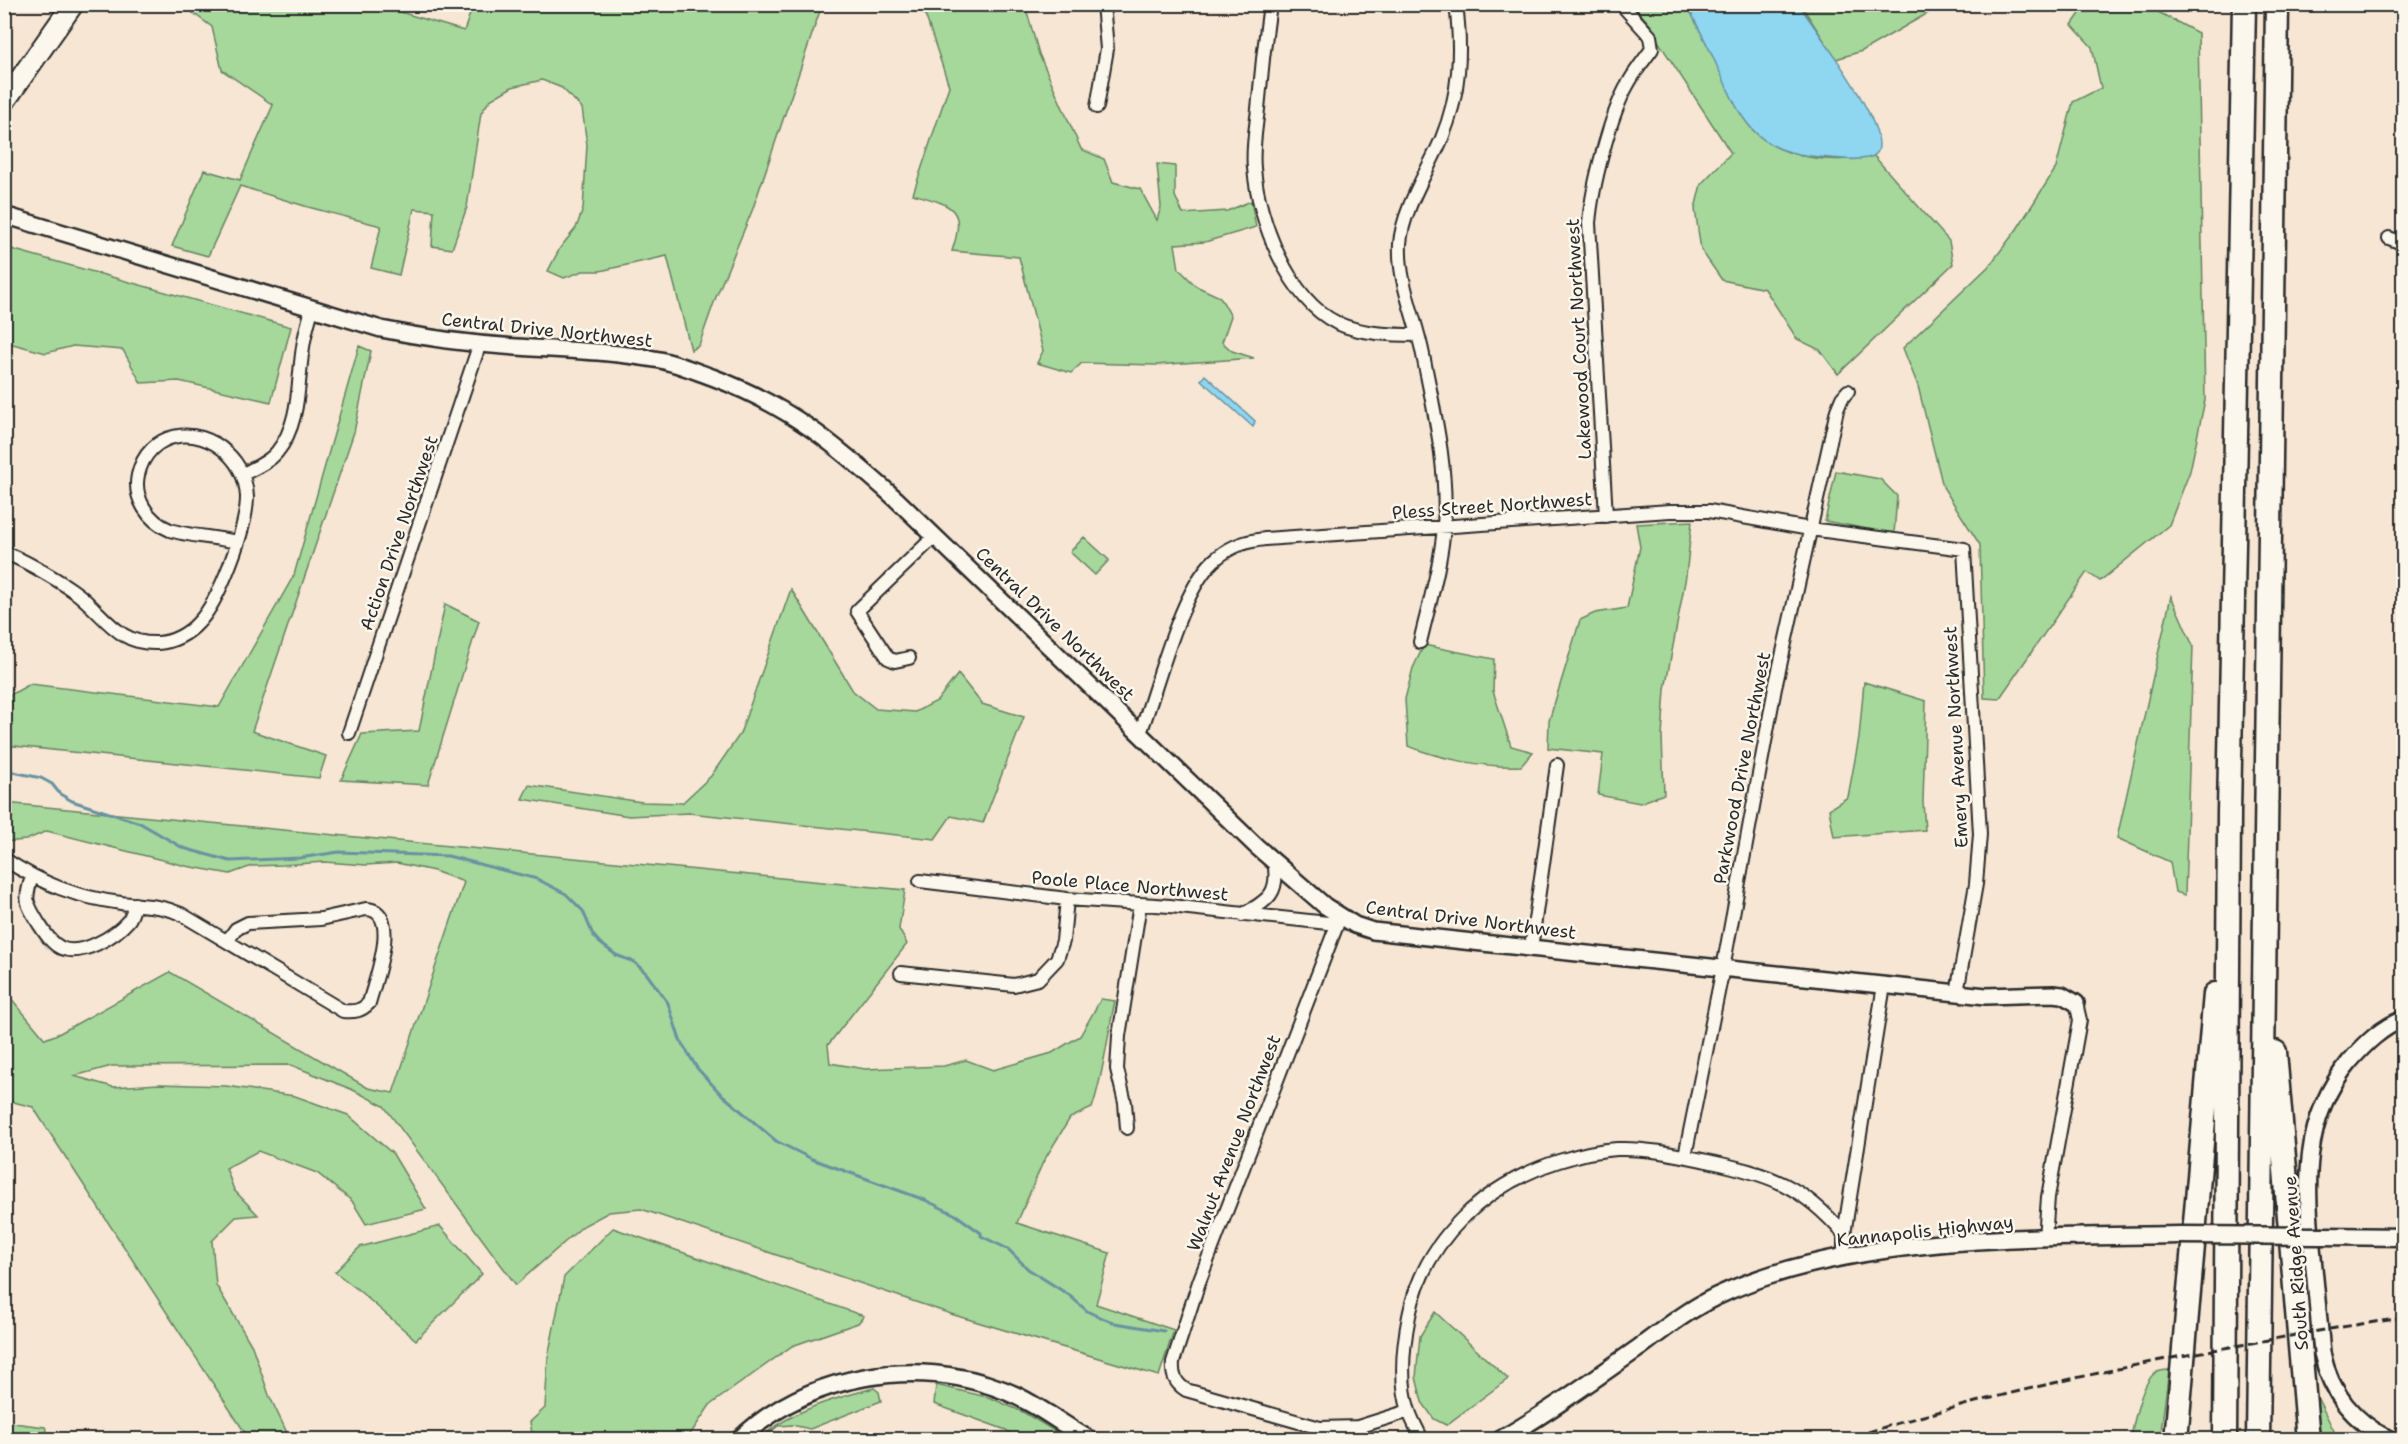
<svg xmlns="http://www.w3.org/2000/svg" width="2408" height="1444" viewBox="0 0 2408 1444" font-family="'Shantell Sans',sans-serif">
	<rect width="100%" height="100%" fill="#f6e6d3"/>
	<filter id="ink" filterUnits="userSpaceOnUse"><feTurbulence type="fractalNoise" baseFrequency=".0167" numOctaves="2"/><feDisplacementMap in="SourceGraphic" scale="12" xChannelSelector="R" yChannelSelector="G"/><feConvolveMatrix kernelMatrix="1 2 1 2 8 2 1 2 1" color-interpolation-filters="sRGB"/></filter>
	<g filter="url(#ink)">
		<path fill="#a5d89a" stroke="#688262" stroke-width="1.5" d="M182,5H377L464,31L473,5H822L752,211L716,297L699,345L691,350L667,256L600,271H583L564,278L548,271L560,248L576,228L583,209L587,145L582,108L562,88L542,80L512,87L490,100L481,113L467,207L452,249L432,246L434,211L414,209L399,275L371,268L381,226L308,207L240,186L208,256L172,246L204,170L240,180L273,105L222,70L212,27Z
			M922,5H1025L1039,54L1081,149L1104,159L1113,182L1140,189L1157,220L1161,207L1157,164L1175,166V196L1183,214L1227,211L1251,201L1256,227L1205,242L1175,244L1179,269L1196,286L1220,297L1231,316L1222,342L1232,351L1254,358L1156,365L1082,363L1071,373L1037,363L1043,351L1019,257L952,251C967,207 951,205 913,194L949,86Z
			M1633,5H1687C1698,26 1709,48 1720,70C1729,91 1738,113 1753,130C1781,161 1836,163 1874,156L1949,241L1953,264L1838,374L1820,350L1797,339L1765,289L1722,280L1701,250L1695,209L1701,184L1731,153L1658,41L1652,27Z
			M1801,5H1938L1937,8L1862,51L1836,59Z
			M2086,5H2145L2198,33L2205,400L2190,471L2169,525L2100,581L2087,572L1999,699L1984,698L1980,545L1943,487L1918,386L1903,348L1989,266L2017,229L2056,168L2073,102L2101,88L2092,47L2072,25Z
			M4,247L291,327L271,402L179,381L141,383L123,350L73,346L46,353L5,342Z
			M359,346L371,351L354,432L252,731L326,756L319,778L5,745V698L30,684L219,707L294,575Z
			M1836,471L1880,479L1897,496L1894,534L1825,521Z
			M1692,521L1686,576L1665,689L1662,737L1664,794L1640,803L1598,795L1603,754L1548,748L1549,721L1580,620L1595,613L1627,608L1640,547L1636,524Z
			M1084,537L1109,560L1095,575L1070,552Z
			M791,589L853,691L876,709L915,712L937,701L958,674L982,704L1024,717L983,823L951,816L935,839L689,813L629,816L522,799L529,785L642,802L682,803L711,776L740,734Z
			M2171,596L2193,646L2185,895L2175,892L2170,862L2117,838Z
			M445,604L479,621L428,785L341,780L362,734L419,731Z
			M1424,645L1494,659L1493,691L1511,746L1533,752L1521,766C1487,768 1440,759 1408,746L1405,699L1413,668Z
			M1864,682L1926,701L1923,802L1925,830L1834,837L1829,809L1848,797L1859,738Z
			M5,803L905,890L899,929L907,944L828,1045L830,1063L865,1069L944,1066L966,1060L993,1070L1052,1053L1080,1036L1101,999L1115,1001C1107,1037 1104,1073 1092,1108L1070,1118L1043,1162L1017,1223L1110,1253L1096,1304L1174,1330L1159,1376L954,1315L641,1209L609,1212L583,1226L516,1285L384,1106L353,1090L291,1065L112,1066L74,1076L113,1087L159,1084L226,1086L295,1096L348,1115L393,1154L426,1209L366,1224L352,1201L317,1173L258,1151L226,1168L234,1190L258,1215L236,1217L212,1241L216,1285L252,1346L269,1395L290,1439H249L33,1107L5,1100V991L45,1039L60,1033L170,972L368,1088L393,1093L464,882L434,871L397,863L366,865L324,862L283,865L252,866L230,874L186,866L47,831L26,840L5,842Z
			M440,1226L482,1274L416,1340L357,1289L335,1272L360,1247Z
			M613,1228L864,1316L858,1323L792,1346L710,1405L687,1439H533L530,1422L545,1408L548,1357L564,1277Z
			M1435,1312L1508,1379L1446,1425L1434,1419L1422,1402L1416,1377L1420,1336Z
			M2169,1370L2160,1439H2131C2133,1424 2142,1382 2155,1373C2159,1371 2164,1370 2169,1370Z
			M2307,1377L2338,1439H2312Z
			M936,1385L991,1398L1023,1412L1068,1439H1011L1013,1436L1006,1430L934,1404Z
			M874,1388L879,1392L881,1401L810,1429L792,1425L778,1426L767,1435L766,1439H759C792,1410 832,1399 874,1388Z
			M5,1422L45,1427L51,1439H5Z"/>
		<path fill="#8fd6f1" stroke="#6792a2" stroke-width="1.5" d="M1687,5H1799C1812,25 1896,134 1876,154C1868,162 1842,159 1831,158C1804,156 1776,153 1756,133C1737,115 1728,88 1717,66C1708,45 1697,25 1687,5Z
			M1205,375L1255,421L1253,427L1201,380Z"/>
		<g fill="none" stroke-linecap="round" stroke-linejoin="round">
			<path stroke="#6792a2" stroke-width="3" d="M4,770L41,778L52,784L60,794L72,801L140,823L183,848L230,861L299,858L339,852L448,856L537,879L566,894L583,911L593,935L600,943L616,955L634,962L646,973L668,1003L680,1040L697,1068L719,1092L776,1141L812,1159L925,1200L956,1215L981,1233V1236L1008,1249L1028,1269L1069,1295L1087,1311L1097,1316L1115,1323L1164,1331"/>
			<defs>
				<path id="minor" d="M1270,4C1265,39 1261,74 1258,109C1256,128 1252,148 1254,168C1258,219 1288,299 1337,323C1361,334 1392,335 1418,335
					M1097,107L1107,49L1103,4
					M2389,238L2404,244
					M243,474C255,468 269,462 277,452C302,422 297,377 304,341C306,330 309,320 312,309
					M1606,516L1589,223C1592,187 1610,115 1628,84C1635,71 1644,60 1652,49L1650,36L1621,4
					M4,553C22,558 65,584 79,595C106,617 119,645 158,643C173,642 188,634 198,623C219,602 247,527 247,497C246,479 240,465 227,453C197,424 148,431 138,475C133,498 148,521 170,530C188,536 216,537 237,542
					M1420,642C1429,604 1441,565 1444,526C1448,468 1434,411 1423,355C1416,318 1398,283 1400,244C1402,210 1429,169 1442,138C1460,94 1462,51 1456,4
					M909,658L895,661L888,658L857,611L935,536
					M349,733L480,343
					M1140,733C1158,687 1181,585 1218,557C1233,545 1247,541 1265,539L1670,511H1709L1810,529L1964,549L1980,834L1976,884L1957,993
					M4,859C43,884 75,897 121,903C143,906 161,905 181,914L343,1011C355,1012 361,1011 369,1003C374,983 403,910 366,909L321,919L248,923L236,929L228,940
					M32,877C24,900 26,903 39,924C45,933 51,943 61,948C82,957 115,936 128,921C132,917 133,910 135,904
					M920,881L1067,899L1170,906L1337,924
					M1242,915C1269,900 1280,893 1274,861
					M1340,917L1199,1282L1173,1362C1172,1375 1175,1383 1186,1390L1320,1428L1358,1427L1409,1411
					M1531,948L1557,765
					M901,973L1014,985L1038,979L1057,959L1063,941L1067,899
					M1127,1128L1125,1103L1117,1069L1119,1036L1140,904
					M1685,1156L1723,968L1775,688L1837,410L1842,398L1848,391
					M2045,1239L2048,1197L2080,1020L2076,1003
					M1844,1258V1234L1884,985
					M1422,1440C1418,1430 1412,1421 1409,1411C1399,1381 1403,1346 1409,1316C1424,1238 1487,1184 1559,1161C1578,1155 1598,1150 1617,1149C1648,1148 1678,1155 1707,1161C1769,1174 1802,1185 1844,1234"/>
				<path id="tertiary" d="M4,215L381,329C425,338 470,344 516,347C564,350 613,351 660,360C678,364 695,371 712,377C790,406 836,445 896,499L1256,846L1325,906L1355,925L1373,931L1473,942L1986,996L2053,994L2062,995L2076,1003
					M2390,1440C2353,1421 2331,1394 2322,1353C2319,1321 2316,1289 2313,1257C2306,1186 2301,1120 2350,1061C2365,1044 2382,1027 2404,1019"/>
				<path id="secondary" d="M2323,1236L2404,1237
					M739,1440C808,1374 915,1356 1003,1390C1034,1402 1060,1423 1090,1440
					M1500,1440C1549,1412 1594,1379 1640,1347C1664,1329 1688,1310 1715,1297C1845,1234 2038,1237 2180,1235"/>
				<path id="primary" d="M4,102L73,4"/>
				<path id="motorway" d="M2275,1052L2308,1440
					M2176,1440L2215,994
					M2225,1440L2229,813L2244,4
					M2258,1440L2277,4"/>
			</defs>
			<use href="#minor" stroke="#2b2b2b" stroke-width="16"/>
			<use href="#tertiary" stroke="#2b2b2b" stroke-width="20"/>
			<use href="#secondary" stroke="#2b2b2b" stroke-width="21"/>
			<use href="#primary" stroke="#2b2b2b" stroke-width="24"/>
			<use href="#motorway" stroke="#2b2b2b" stroke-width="27"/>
			<use href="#minor" stroke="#fbf7ec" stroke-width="12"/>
			<use href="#tertiary" stroke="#fbf7ec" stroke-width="15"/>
			<use href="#secondary" stroke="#fbf7ec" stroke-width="16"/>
			<use href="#primary" stroke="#fbf7ec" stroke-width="20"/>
			<use href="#motorway" stroke="#fbf7ec" stroke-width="22"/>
			<path stroke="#2b2b2b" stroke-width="3" stroke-dasharray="9 4.5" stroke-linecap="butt" d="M1842,1440C1973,1399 2107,1369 2241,1345C2295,1335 2349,1325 2404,1318"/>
			<defs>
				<path id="secondary-bridge" d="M2180,1235L2323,1236"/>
			</defs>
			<use href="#secondary-bridge" stroke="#2b2b2b" stroke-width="21" stroke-linecap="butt"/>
			<use href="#secondary-bridge" stroke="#fbf7ec" stroke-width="16"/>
		</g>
	</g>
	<g text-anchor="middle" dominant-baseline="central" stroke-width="5" stroke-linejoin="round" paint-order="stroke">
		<g font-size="18" fill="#2b2b2b" stroke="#fbf7ec">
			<text transform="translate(547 330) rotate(6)">Central Drive Northwest</text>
			<text transform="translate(1579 339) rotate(-93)">Lakewood Court Northwest</text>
			<text transform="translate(1492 506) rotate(-4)">Pless Street Northwest</text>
			<text transform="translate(399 533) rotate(-71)">Action Drive Northwest</text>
			<text transform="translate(1055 624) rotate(44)">Central Drive Northwest</text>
			<text transform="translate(1956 737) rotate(-93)">Emery Avenue Northwest</text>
			<text transform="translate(1742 768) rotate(-79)">Parkwood Drive Northwest</text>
			<text transform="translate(1130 886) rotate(5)">Poole Place Northwest</text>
			<text transform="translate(1471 920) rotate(7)">Central Drive Northwest</text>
			<text transform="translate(1234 1143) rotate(-69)">Walnut Avenue Northwest</text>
			<text transform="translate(1925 1231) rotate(-6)">Kannapolis Highway</text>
			<text transform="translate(2296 1263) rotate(-94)">South Ridge Avenue</text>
		</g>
	</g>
	<rect width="2408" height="1444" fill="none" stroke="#fbf7ec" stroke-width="24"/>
	<rect x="12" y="12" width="2384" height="1420" fill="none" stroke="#2b2b2b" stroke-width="2" filter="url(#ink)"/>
</svg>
